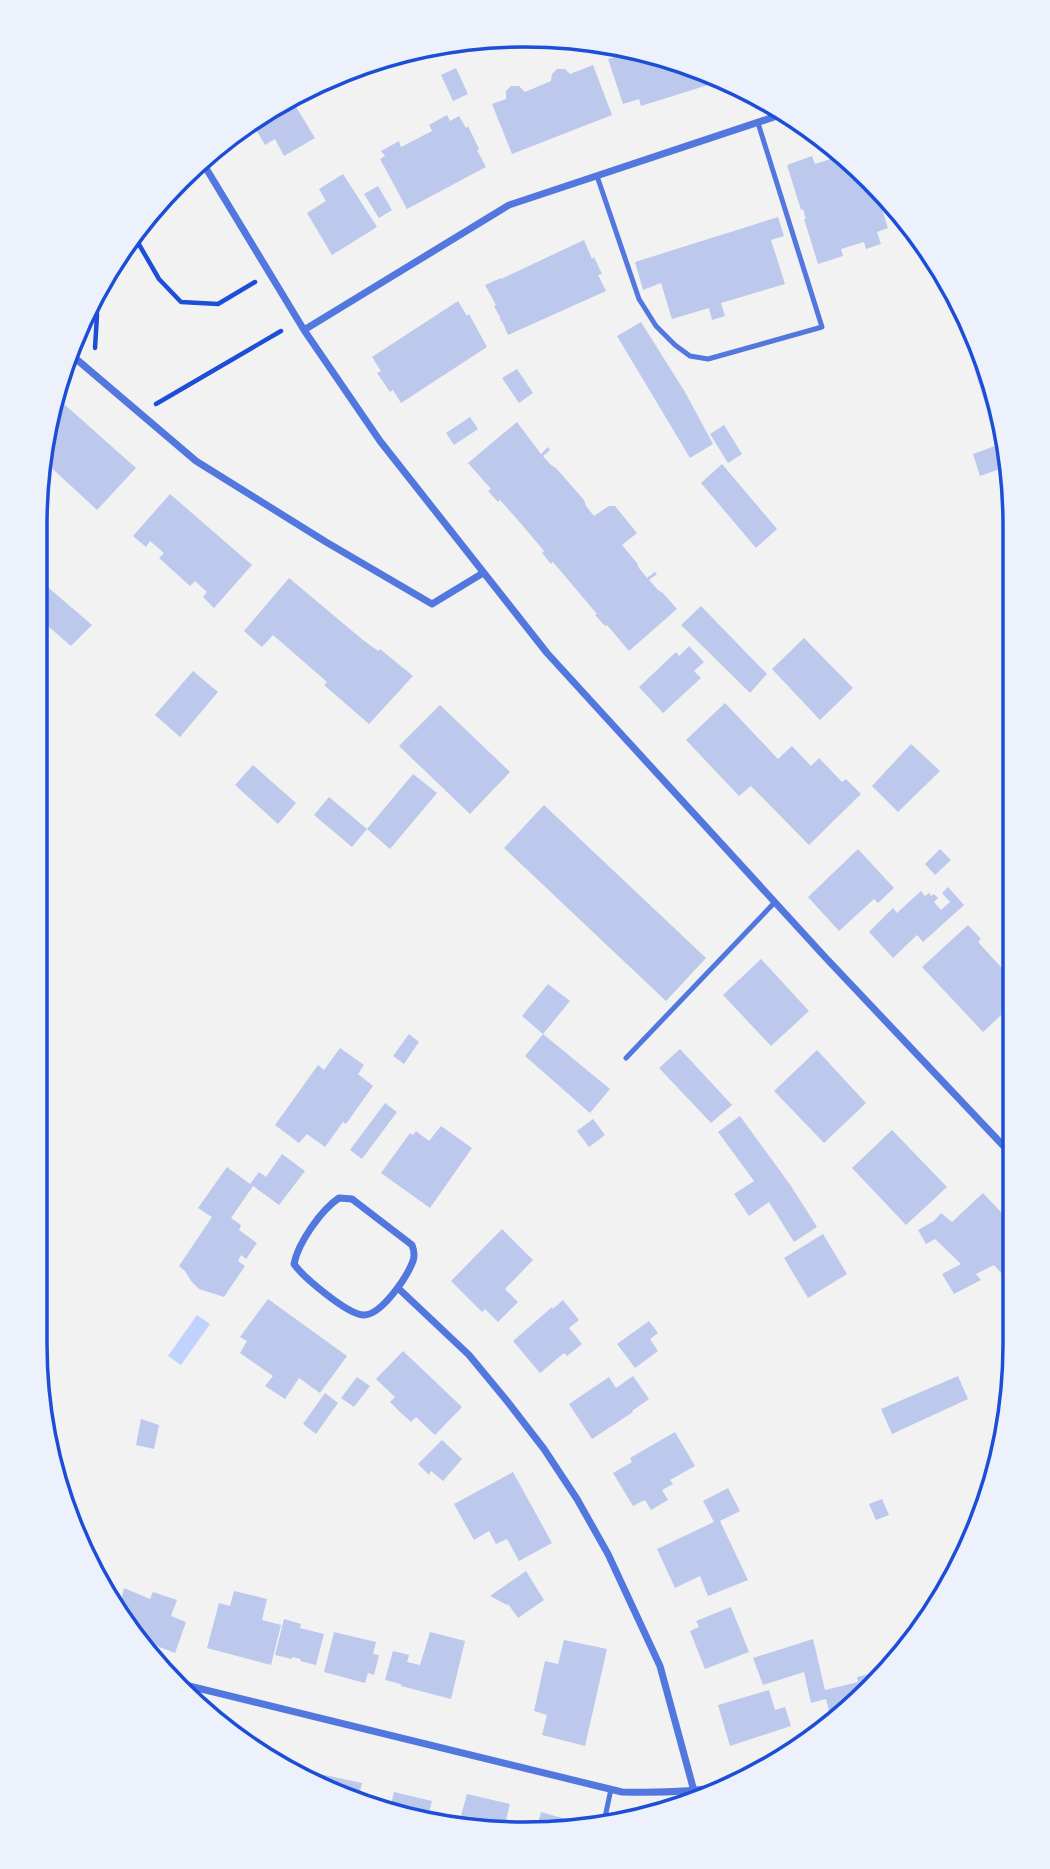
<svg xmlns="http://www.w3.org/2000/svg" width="1050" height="1869" viewBox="0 0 1050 1869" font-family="Barlow,sans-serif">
	<rect width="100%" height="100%" fill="#f2f2f2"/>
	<path fill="#bfd3fe" d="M197,1315L210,1324L181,1365L168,1356Z"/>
	<path fill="#bdc9ec" d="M636,50L683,61L724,80L641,106L639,99L623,104L608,59Z
		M593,65L612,115L512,154L492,104L506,99V91L511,86H519L525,92L551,81L552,74L557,69H565L570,74Z
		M456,68L468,94L453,101L441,75Z
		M290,97L315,138L284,156L275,139L265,145L251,121Z
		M447,115L450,121L459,116L466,128L468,126L479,149L477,150L486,167L407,209L380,159L385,156L381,151L399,141L401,147L432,131L429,125Z
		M834,150L873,180L888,228L877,232L881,244L866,249L864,242L841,249L843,256L818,264L804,219H806L803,209L801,210L787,165L812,156L815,164L837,157Z
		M343,174L377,227L332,255L307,213L326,201L319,189Z
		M378,186L392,210L379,218L364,194Z
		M778,217L784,236L771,240L785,284L721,303L725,316L712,320L709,308L672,319L661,283L643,290L635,262Z
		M584,240L592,259L594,257L602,274L598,275L606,291L508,335L502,321L501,322L500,317L494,306L496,305L485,285L501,278V279Z
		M458,301L467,316L469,314L487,347L401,403L393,390L390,392L377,373L381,371L372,357Z
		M641,322L685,392L713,444L690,458L617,336Z
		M987,364L1003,429L994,432L974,368Z
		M517,369L533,393L519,403L502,378Z
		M55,396L136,468L97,510L43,460Z
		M470,417L478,429L454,445L446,433Z
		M517,422L541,454L548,447L550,450L543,456L551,465L556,468L584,500L586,506L594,516L609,506H615L637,533L622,545L637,563L639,568L647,578L655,572L657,574L649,580L658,590L663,593L677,609L629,651L607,625L605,626L595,615L597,614L553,562L551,564L542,553L544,551L523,526L500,500L498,502L488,491L491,489L468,463Z
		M724,425L742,454L728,463L710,434Z
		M1006,442L1011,465L980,476L973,454Z
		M722,464L777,529L756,548L701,483Z
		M170,494L252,565L214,608L203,597L207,592L195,581L190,586L159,558L164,553L150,541L146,547L133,536Z
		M36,577L92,625L71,646L36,616Z
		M289,578L363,640L378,651L380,649L413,676L369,724L324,685L327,682L273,635L262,647L244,631Z
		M701,606L767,674L750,693L681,625Z
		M804,638L853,688L820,720L772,669Z
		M689,646L704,662L694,671L701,678L663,713L639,687L676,652L679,656Z
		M193,671L218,692L180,737L155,715Z
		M725,703L778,759L792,746L811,766L819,758L842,782L846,779L861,794L809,845L751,786L739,796L686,740Z
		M440,705L510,772L470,814L399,746Z
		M911,744L940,771L898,812L872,786Z
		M253,765L296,803L278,824L235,785Z
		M413,774L437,793L390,849L367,829Z
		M329,797L367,829L352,847L314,815Z
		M544,805L706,958L666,1001L504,848Z
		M858,849L894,888L878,903L874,899L839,931L808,897Z
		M940,849L951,860L935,875L925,864Z
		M948,887L964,905L923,942L917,935L893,958L869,932L893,908L897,913L921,891L925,896L929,893L931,896L934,894L938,898L934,902L941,910L950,902L942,893Z
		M968,925L981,939L978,942L1011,978L1013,977V1004L983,1032L922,967Z
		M761,959L809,1011L771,1046L723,995Z
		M548,984L570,1001L543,1034L610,1089L590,1113L525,1056L543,1034L522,1016Z
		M409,1034L419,1042L404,1064L393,1056Z
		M340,1048L364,1065L358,1074L373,1086L346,1124L343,1122L325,1147L307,1134L299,1143L275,1125L318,1065L324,1070Z
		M680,1049L732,1105L711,1123L659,1068Z
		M817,1050L866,1103L824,1143L774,1091Z
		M385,1103L397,1112L362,1159L350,1150Z
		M740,1116L791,1186L817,1227L794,1242L769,1202L749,1216L734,1194L754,1181L718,1132Z
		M593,1119L605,1135L589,1147L577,1131Z
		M441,1126L472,1148L430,1208L381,1173L410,1133L413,1135L416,1131L429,1141Z
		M892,1130L947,1187L906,1225L852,1168Z
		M282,1154L305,1171L279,1205L253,1186L231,1218L241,1225L239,1230L257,1243L246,1259L241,1255L238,1261L245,1266L224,1297L199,1289L191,1281L185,1271L179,1266L212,1217L198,1208L227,1167L250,1184L259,1172L266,1177Z
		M983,1193L1013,1225L1014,1261L1001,1273L994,1265L976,1274L981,1280L954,1294L942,1274L961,1264L935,1239L926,1244L918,1230L934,1221L941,1213L952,1222Z
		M502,1229L533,1260L505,1289L518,1302L498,1322L485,1309L482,1312L451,1281Z
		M823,1234L847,1274L808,1298L784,1258Z
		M1014,1298V1324L1001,1310Z
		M268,1299L347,1356L320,1393L299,1378L285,1399L265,1386L273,1376L240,1353L247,1341L240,1337Z
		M563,1300L579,1320L569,1328L582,1344L567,1356L564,1353L540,1373L513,1341L552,1307L553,1309Z
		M649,1321L658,1333L650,1339L658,1351L635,1368L617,1344Z
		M403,1351L462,1407L435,1435L416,1417L411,1422L400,1412L390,1402L395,1397L376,1379Z
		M633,1376L649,1399L632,1411L633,1412L592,1439L569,1404L609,1377L616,1388Z
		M958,1376L968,1399L892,1434L881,1409Z
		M357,1377L370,1386L354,1407L341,1398Z
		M325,1393L338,1403L316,1434L303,1424Z
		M141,1419L159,1425L154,1449L136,1445Z
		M675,1432L695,1466L670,1480L673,1484L662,1490L668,1500L651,1510L645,1500L633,1506L613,1473L632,1462L630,1458Z
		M442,1440L462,1459L443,1481L431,1471L429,1475L418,1464Z
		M513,1472L552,1543L519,1561L507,1539L496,1544L489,1531L474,1540L454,1504Z
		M728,1488L740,1511L720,1521L748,1580L708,1596L700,1576L675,1588L657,1549L714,1522L703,1501Z
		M882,1499L889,1515L876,1520L869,1504Z
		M526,1571L544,1600L518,1618L508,1604L507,1605L490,1596Z
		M124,1588L150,1599L153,1592L177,1600L171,1616L186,1622L175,1653L133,1637L119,1610Z
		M234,1591L267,1599L262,1620L281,1625L271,1665L207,1648L219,1603L230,1606Z
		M731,1607L749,1652L705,1669L690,1631L699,1627L696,1621Z
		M284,1619L301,1624L300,1628L324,1634L316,1665L300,1661L301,1659L292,1657V1659L275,1655Z
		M334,1632L376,1642L373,1654L379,1655L374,1675L368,1673L365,1683L324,1672Z
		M430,1632L465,1641L451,1699L401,1686V1684L385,1680L393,1651L409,1655L407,1662L420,1665Z
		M813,1639L825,1690L858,1682L857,1677L882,1671L848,1713L832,1722L826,1699L811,1703L804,1672L763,1685L753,1658Z
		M564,1640L607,1649L585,1746L542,1735L547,1715L534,1711L545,1661L558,1664Z
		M769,1690L775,1710L785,1707L791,1726L730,1746L718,1705Z
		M320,1774L362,1783L358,1799L319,1781Z
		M394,1792L432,1801L427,1820L398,1817L389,1813Z
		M467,1794L510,1804L504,1828L459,1823Z
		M541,1812L580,1823L582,1818L600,1823L557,1833L536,1831Z"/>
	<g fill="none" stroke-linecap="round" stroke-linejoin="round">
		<path stroke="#1d4ed8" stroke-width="4.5" d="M133,234L159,279L181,302L218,304L255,282
			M95,293L97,315L95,348
			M156,404L281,331"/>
		<path stroke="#5277de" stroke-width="5" d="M597,176L639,299L656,326L675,345L690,356L708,359L822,327L758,123
			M626,1058L775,902
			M604,1822L611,1789"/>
		<path stroke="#5277de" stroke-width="7" d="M201,160L304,330L380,441L547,653L825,957L1013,1156
			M304,330L509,205L786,113
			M68,352L196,461L326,542L432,604L483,573
			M339,1198L352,1199L412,1245C414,1250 415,1255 413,1261C407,1277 381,1316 363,1315C347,1314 303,1277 294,1264C298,1243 321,1210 339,1198Z
			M398,1288L469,1355L507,1401L544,1449L577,1499L608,1554L660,1666L694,1791
			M181,1684L622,1792C658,1793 693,1792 729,1786"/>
	</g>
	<path d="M0 0H1050V1869H0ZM525 47H525A478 478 0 0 1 1003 525V1344A478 478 0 0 1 525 1822H525A478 478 0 0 1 47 1344V525A478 478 0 0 1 525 47Z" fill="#edf1fc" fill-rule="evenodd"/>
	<path fill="none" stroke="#1d4ed8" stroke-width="3.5" d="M525 47H525A478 478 0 0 1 1003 525V1344A478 478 0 0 1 525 1822H525A478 478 0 0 1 47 1344V525A478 478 0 0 1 525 47Z"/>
</svg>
